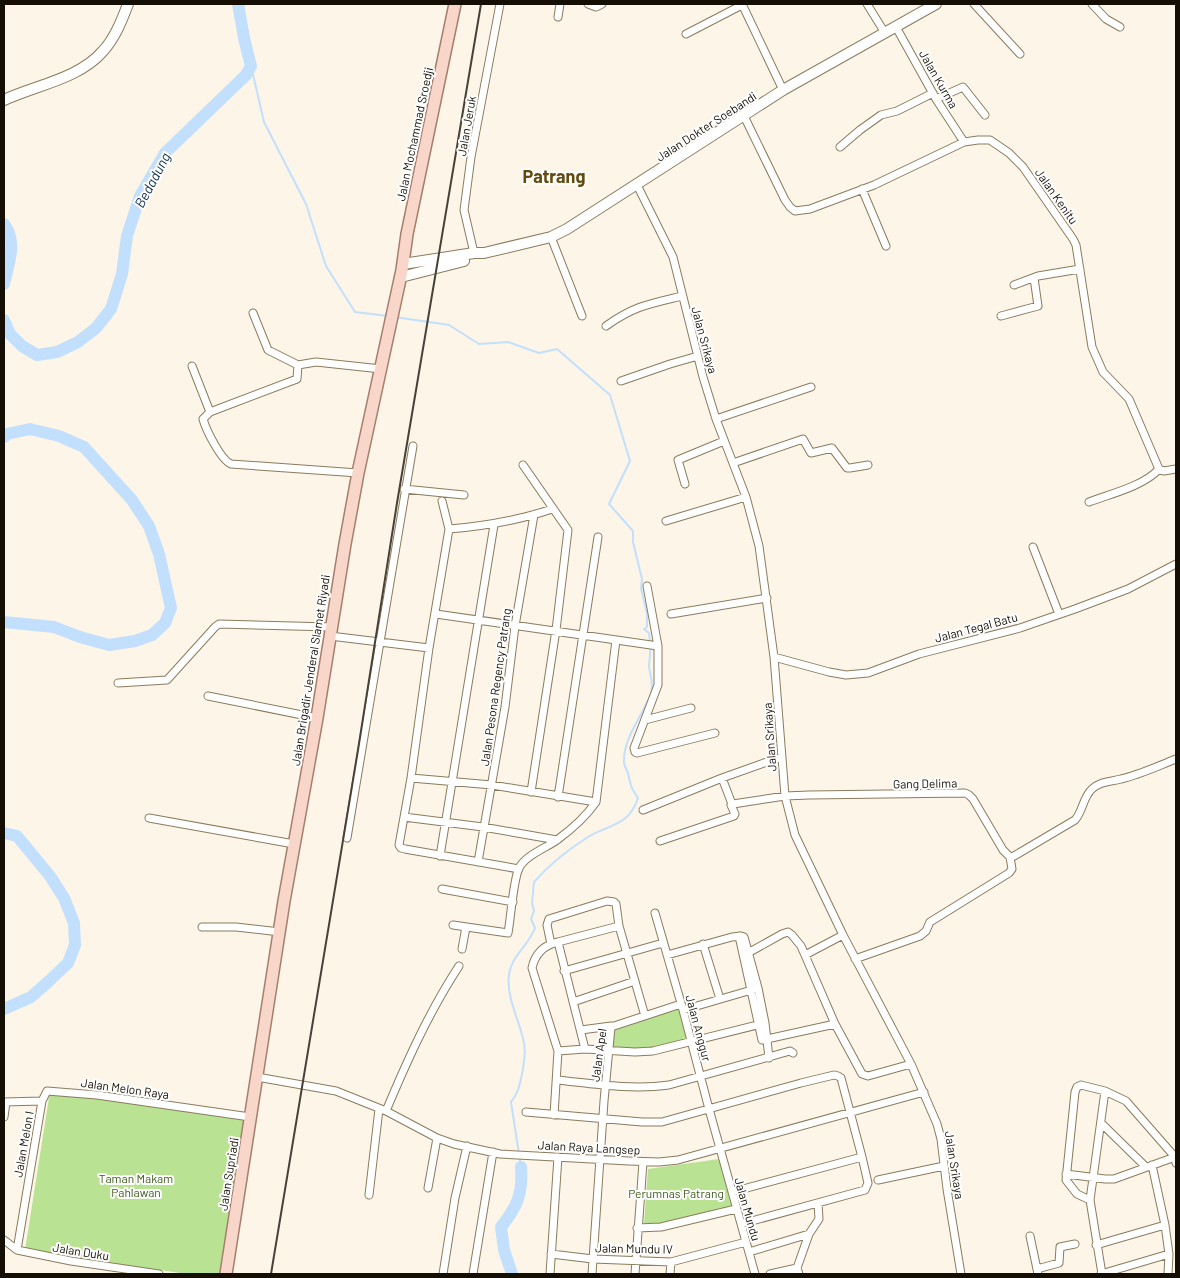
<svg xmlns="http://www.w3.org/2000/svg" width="1180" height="1278" viewBox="0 0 1180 1278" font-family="Barlow,sans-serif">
	<rect width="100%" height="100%" fill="#fcf5e8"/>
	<path fill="#b9e393" d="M681,1005L691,1042L652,1051L609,1050L612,1026Z
		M50,1091L244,1120L220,1274H187L25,1250Z
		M719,1159L733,1206L668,1224L644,1223L648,1169Z"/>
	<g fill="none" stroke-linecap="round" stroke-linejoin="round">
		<path stroke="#c2e0fd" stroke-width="2" d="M251,66L264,122L306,204L326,266L355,312L388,316
			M395,317L449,325L479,344L508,342L539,353L557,349L610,395L630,461L609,504L633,531V542L642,579L641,588L647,614V627L644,629L649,633L650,642
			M521,1167L511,1102C518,1094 520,1084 522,1074C524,1064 526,1053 524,1043C520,1021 506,998 509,975C511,956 529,945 535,928L531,919L534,911L532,903L534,882C549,865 569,849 588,837C610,824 629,826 638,798C630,786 631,786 628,773C627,770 624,766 624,762C623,737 643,716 651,693C654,684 650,676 649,666C649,660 651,653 650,647"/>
		<path stroke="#c2e0fd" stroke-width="12" d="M4,224C18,242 8,265 4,284
			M4,320L10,334L22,346L37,355L57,352L78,342L96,328L111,309L122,274L127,236L140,196L165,153L246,75L251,66L244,38L238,4
			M4,437L7,434L30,429L59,436L84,447L132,500L149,526L159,554L171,608L165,623L152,635L135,641L109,645L80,637L54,627L4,622
			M4,833L17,836L50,876L64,898L74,923L75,945L68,963L49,981L31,997L4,1009
			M512,1274L504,1250L501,1227C517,1207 523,1194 521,1167"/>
		<defs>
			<path id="minor" d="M588,4L596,7L602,4
				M742,4L783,90
				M867,4L885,33
				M974,4L1020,54
				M1092,4L1106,19L1120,27
				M558,17L560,4
				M896,27L936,99L964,142
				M686,34L742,5
				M936,99L963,87L985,115
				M744,116L785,200L790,207L795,211L810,209L874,185L964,142L978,140H990L1009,153L1023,167L1073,239L1076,245L1092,347L1103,372L1129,399L1159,469
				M840,147L860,130L881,115L897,111L933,93
				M637,185L673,257L703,377L716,419L746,497L759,546L774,657L785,796L795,835L843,935L911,1064L937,1124L941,1139L947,1189L961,1274
				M862,189L886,246
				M551,237L582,316
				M474,253L464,210L471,157L500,4
				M1014,285L1038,276L1080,269
				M253,313L268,350L298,365L316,362L381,369
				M1001,316L1038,306L1034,278
				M606,326C634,306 649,304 682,296
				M298,365L297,379L210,412L203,419C206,430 221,460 231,464L358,473
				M192,366L210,412
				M621,381L670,364L698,356
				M716,419L811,387
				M733,463L803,439L811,453L832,448L847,468H850L868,465
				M523,465L568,530L556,630L531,792
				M1159,469L1164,471L1176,469
				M685,484L678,460L724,441
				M404,489L464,495
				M442,501L449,529L429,648L411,778L399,845L401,848L405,849L519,869
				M1089,502C1110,494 1144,486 1159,469
				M666,521L746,497
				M449,529C486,526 517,521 552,509
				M1033,547L1059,614
				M647,586L658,646V685L634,748L635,752L637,753L715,733
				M436,614L658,646
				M671,614L767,598
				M330,636L429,648
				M774,657L829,672L846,675L868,673L919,654L1020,628L1075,609L1128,589L1176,564
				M118,683L167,680L215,627L219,624L332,627
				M208,696L317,718
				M645,720L691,708
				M411,778L492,785L596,802L616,640
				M722,778L732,804
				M558,797L598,537
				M643,810L722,778L781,757
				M404,817L483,827L557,840
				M149,818L294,844
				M347,838L413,446
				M660,841L734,816L735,814L731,805L733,804L785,796L809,795L965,793L969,795L973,799L1003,850L1010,857L1014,856L1075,820C1083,811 1083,797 1092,789C1101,781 1110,782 1121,779C1139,775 1158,766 1176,759
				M440,856L494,525
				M478,862L505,707L515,626L534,515
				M442,889L513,902
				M655,913L683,1010L709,1109L755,1274
				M453,925L508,933C511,917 513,881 519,868C526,855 546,848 557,840C572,829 585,818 596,802
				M202,927H236L280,932
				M739,936L762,1040L835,1024
				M551,944L547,925L549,919L607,901L614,902L616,904L619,926L645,1016
				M703,944L720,999
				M462,949L466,927
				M748,953L782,934L788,932L792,935L801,946L835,1024L862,1074L868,1076L911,1064
				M667,955L732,937L741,936L744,937L758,988L765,1023L769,1058
				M805,955L843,935
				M855,959L920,936L926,931L930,922L1009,873L1012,869L1010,857
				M564,971L663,943
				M573,1002L635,981
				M683,1010L755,989
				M581,1030L611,1026
				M585,1049L558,942L619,926
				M558,1051L585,1049L635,1052L653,1051L765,1023
				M257,1077L336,1091L386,1111L437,1138L454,1144L500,1154L629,1161L659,1162L678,1160L924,1092
				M557,1080C595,1084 632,1090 669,1085L790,1051L793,1053
				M1105,1091L1126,1101L1175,1157L1176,1163
				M4,1102L42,1101
				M386,1111C407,1061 429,1012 459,966
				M526,1112L642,1122H662L801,1083L834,1075L838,1076L841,1078L862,1157L732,1192
				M554,1115L558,1051L532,968C535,954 544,945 558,942
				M4,1117L6,1102
				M1101,1123L1146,1167
				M1152,1165L1165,1225L1169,1254
				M1066,1174L1105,1179H1114L1175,1157
				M878,1180L944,1166
				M428,1188L437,1138
				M369,1195L379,1109
				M1090,1200L1077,1194L1066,1180L1075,1092L1077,1087L1081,1085L1105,1091L1090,1200L1102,1274
				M741,1224L865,1190L868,1183L862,1157
				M637,1228L661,1227L736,1209
				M1030,1236L1038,1274
				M4,1240L17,1250L71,1261L159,1274
				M1096,1245L1165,1225
				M17,1250L42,1101L47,1091L97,1095L250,1117
				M749,1252L809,1234
				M551,1254L593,1259L671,1262L746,1242
				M797,1268L809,1234L819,1219L818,1203
				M1037,1269L1059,1263L1060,1247L1075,1244
				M443,1274L455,1198L467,1146
				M473,1274L493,1152
				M550,1274L558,1157
				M592,1274L604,1101L611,1027L681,1004
				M635,1274L643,1162
				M670,1274L671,1262
				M770,1274L797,1268L799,1274
				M1101,1274L1169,1254L1168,1274"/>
			<path id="secondary" d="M4,100C36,85 79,79 103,51C115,38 122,20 128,4
				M403,264L474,253H484L551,237L567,229L783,90L936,4
				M401,277L464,261"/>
			<path id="primary" d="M226,1274L284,901L317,718L345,544L358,473L402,270L407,234L455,4"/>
		</defs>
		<use href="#minor" stroke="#8b7b5d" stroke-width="9"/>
		<use href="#secondary" stroke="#8b7b5d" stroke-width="12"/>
		<use href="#primary" stroke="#a57f6d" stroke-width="14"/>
		<use href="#minor" stroke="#fff" stroke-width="7"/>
		<use href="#secondary" stroke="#fff" stroke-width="10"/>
		<use href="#primary" stroke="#f8d7ca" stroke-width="11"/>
		<path stroke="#474137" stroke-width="2" d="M271,1274L358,750L397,503L481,4"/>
	</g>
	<g text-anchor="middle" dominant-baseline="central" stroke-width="4" stroke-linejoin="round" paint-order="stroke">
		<g font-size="12" fill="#140e04" stroke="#fff">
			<text transform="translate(939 79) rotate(60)">Jalan Kurma</text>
			<text transform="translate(466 126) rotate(-80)">Jalan Jeruk</text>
			<text transform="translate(706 126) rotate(-33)">Jalan Dokter Soebandi</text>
			<text transform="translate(414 134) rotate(-78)">Jalan Mochammad Sroedji</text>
			<text transform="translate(1057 196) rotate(55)">Jalan Kenitu</text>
			<text transform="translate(705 340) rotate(75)">Jalan Srikaya</text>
			<text transform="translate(976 627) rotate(-15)">Jalan Tegal Batu</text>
			<text transform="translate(310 670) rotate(-81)">Jalan Brigadir Jenderal Slamet Riyadi</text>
			<text transform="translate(495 687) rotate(-82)">Jalan Pesona Regency Patrang</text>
			<text transform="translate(769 737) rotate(-94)">Jalan Srikaya</text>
			<text transform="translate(925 783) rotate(-1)">Gang Delima</text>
			<text transform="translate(699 1028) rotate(75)">Jalan Anggur</text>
			<text transform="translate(598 1055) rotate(-82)">Jalan Apel</text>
			<text transform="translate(125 1088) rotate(8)">Jalan Melon Raya</text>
			<text transform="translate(23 1144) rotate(-80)">Jalan Melon I</text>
			<text transform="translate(589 1147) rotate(3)">Jalan Raya Langsep</text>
			<text transform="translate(955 1165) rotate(81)">Jalan Srikaya</text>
			<text transform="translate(228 1174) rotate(-81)">Jalan Supriadi</text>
			<text transform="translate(748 1209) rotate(74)">Jalan Mundu</text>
			<text transform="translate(634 1248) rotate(1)">Jalan Mundu IV</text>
			<text transform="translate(81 1251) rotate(9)">Jalan Duku</text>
		</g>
		<g font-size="12" fill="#3b591a" stroke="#fff">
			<text x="136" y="1178">Taman Makam<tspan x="136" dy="14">Pahlawan</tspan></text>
			<text x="676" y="1193">Perumnas Patrang</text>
		</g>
		<g font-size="14" font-style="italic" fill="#0f304c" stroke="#fff">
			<text transform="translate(152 180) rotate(-62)">Bedadung</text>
		</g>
		<g font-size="18" font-weight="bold" fill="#634b0f" stroke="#fff">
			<text x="554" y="176">Patrang</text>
		</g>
	</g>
	<rect width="1180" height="1278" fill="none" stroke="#140e04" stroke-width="10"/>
</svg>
